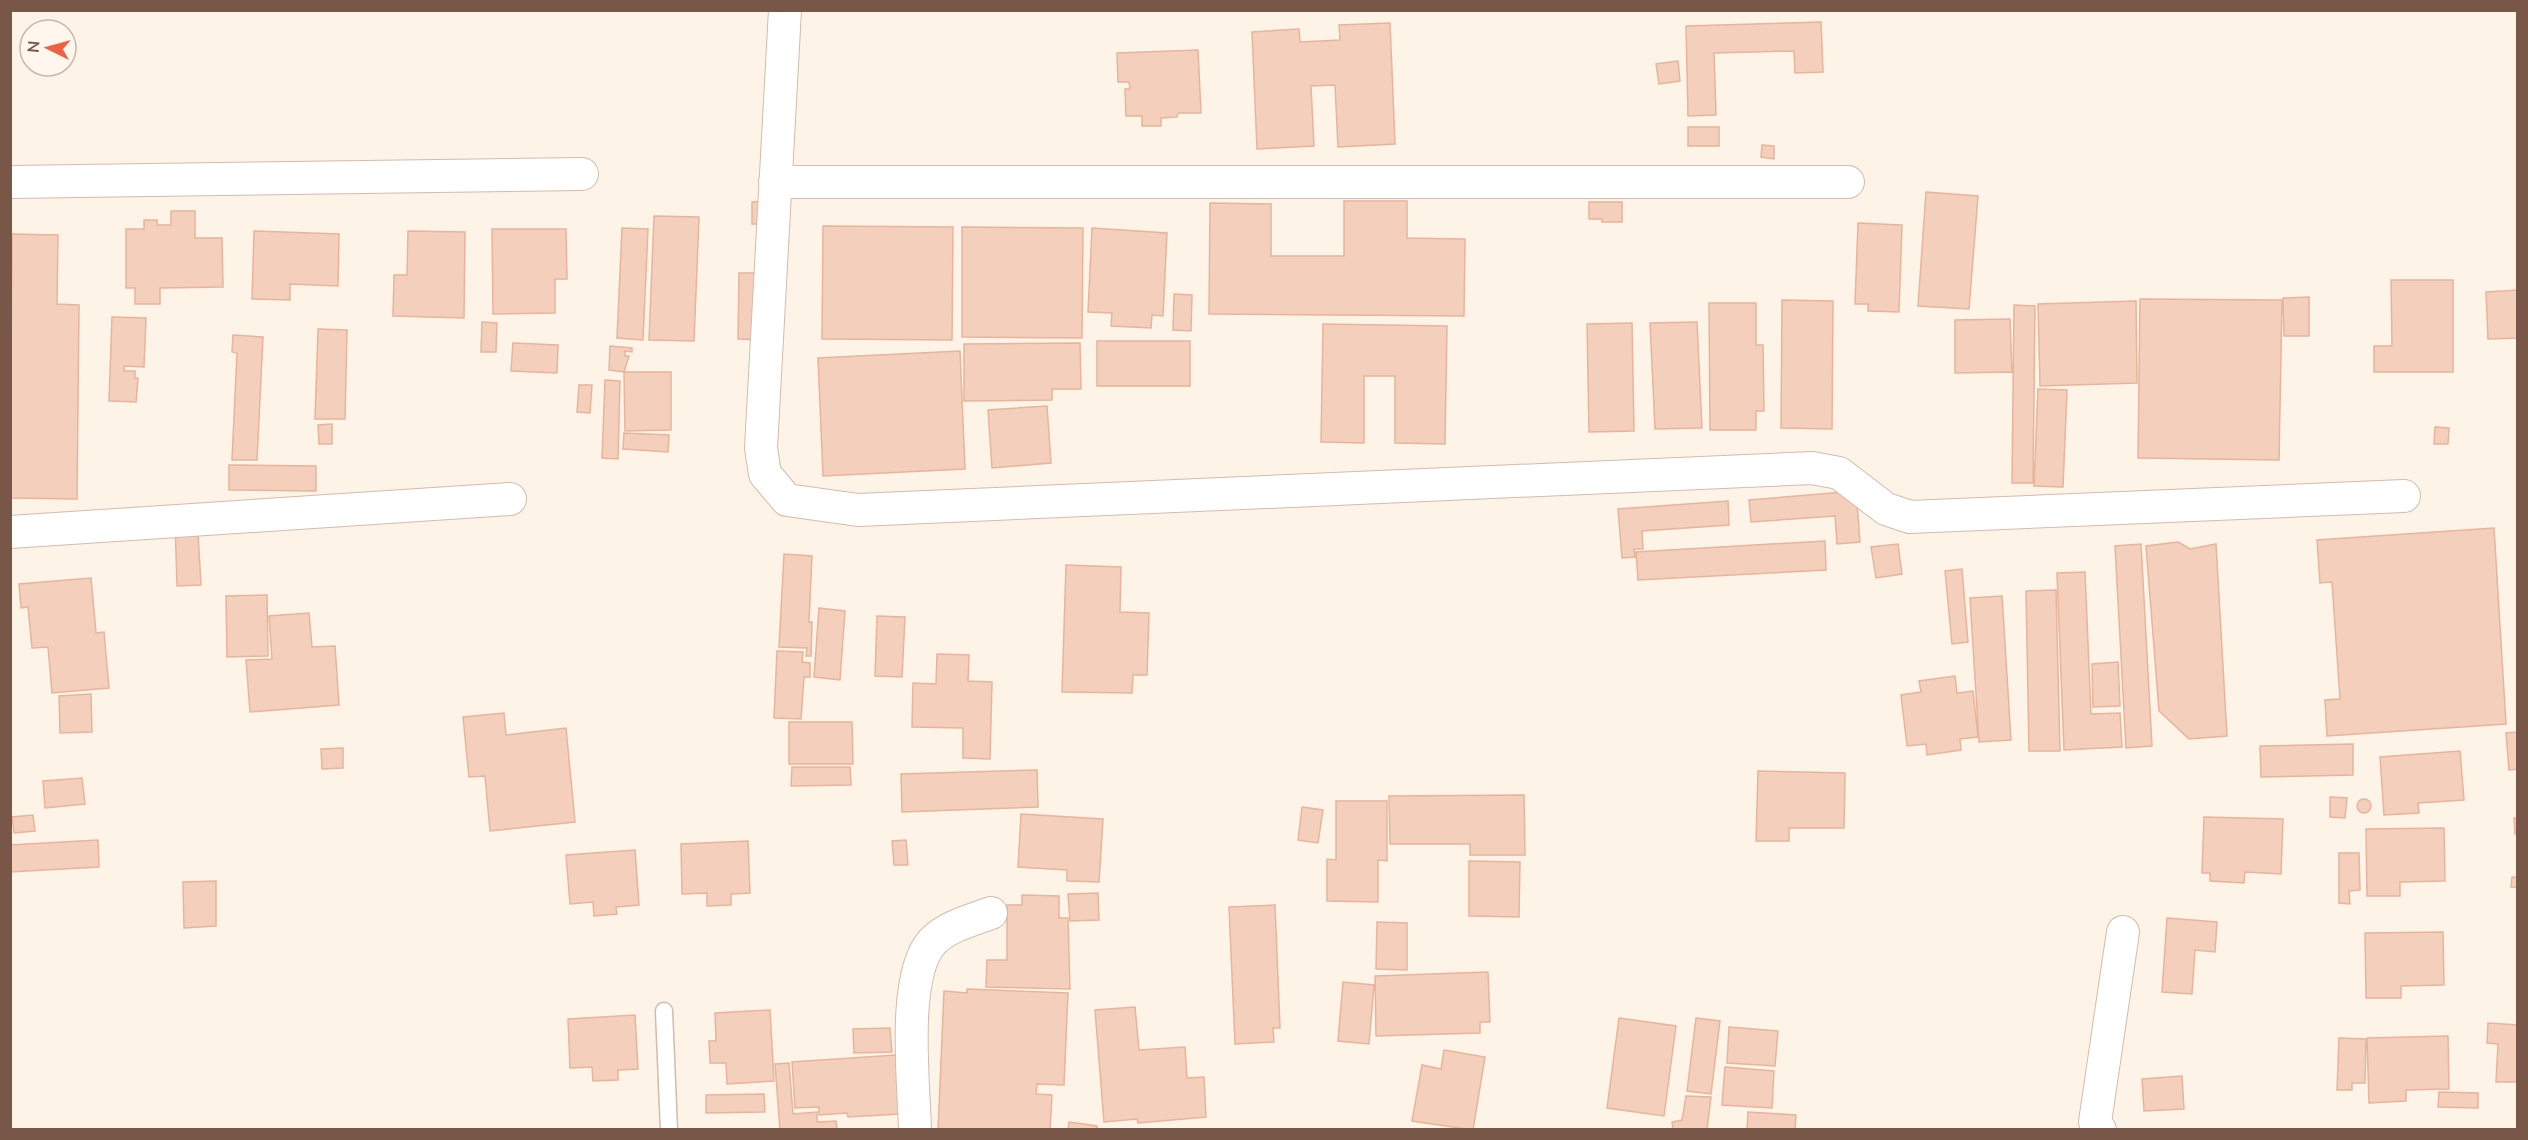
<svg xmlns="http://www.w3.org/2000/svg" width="2528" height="1140" viewBox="0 0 2528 1140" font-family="Mulish,sans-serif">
	<rect width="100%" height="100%" fill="#fdf3e6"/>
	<path fill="#f4cfbc" stroke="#e8b49b" stroke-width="1.5" d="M1821,22L1823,72L1795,73L1794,51L1714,53L1716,115L1688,116L1686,26Z
		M1390,23L1395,144L1338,147L1335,85L1311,86L1314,146L1257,149L1252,32L1299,29L1300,42L1340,40L1339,25Z
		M1198,50L1201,113H1178L1177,117L1161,118V126H1142V116H1126L1125,89H1130L1129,82H1118L1117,53Z
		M1678,61L1680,81L1659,84L1656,64Z
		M1688,127H1719V146H1688Z
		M1762,145L1774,146V159L1761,157Z
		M1926,192L1978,196L1969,309L1918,306Z
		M766,201L767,224H752V202Z
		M1344,201H1407V238L1465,239L1464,316L1209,314L1210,203L1271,204V256H1344Z
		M1589,202H1622V222H1602V219H1589Z
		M171,211H195V238H222L223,287L160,288V304H135V288H126V229H144V220H157V225H171Z
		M654,216L699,217L694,341L649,340Z
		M1858,223L1902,225L1899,312L1868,311V304H1855Z
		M823,226L953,227L952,340L822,339Z
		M962,227L1083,228L1082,338L962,337Z
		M622,228L648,229L643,340L617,338Z
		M1092,228L1167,233L1163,316L1152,315L1151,328L1111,326L1112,313L1088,312Z
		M492,229H566L567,279H555V313L493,314Z
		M254,231L339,234L338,286L290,284V300L252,299Z
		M408,231L465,232L464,318L393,316L394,275H407Z
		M12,234L58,235L57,304L79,305L77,499L10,498Z
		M739,273H762L761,340L738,339Z
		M2391,280H2453V372H2374V346H2392Z
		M2518,290V338L2488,339L2486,292Z
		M1174,294L1192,295L1191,331L1173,330Z
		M2309,297V336H2284L2283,298Z
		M2140,299L2282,300L2279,460L2138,458Z
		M1782,300L1833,301L1832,429L1781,428Z
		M2136,301L2137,383L2040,386L2038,304Z
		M1709,303H1756V345H1763L1764,411H1756V430H1710Z
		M2014,305L2035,306L2033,483H2012Z
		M112,317L146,318L144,367L124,366V371H135V378H138L136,402L109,401Z
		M2010,319L2012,372L1955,373V320Z
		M482,322L497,323L496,352H481Z
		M1697,322L1702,428L1655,429L1650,323Z
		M1632,323L1634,431L1589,432L1587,324Z
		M1323,324L1447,326L1445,444L1395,443V376H1364V443L1321,442Z
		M318,329L347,330L345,419H315Z
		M233,335L263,337L257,460H232L237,353L232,352Z
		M1097,341H1190V386H1097Z
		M513,343L558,345L557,373L511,371Z
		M1080,343L1081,389H1052V400L964,401V344Z
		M610,346L632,348V352L625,351V356H629L624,372L609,370Z
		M960,351L965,469L823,476L818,358Z
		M624,372H671V430L625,431Z
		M605,380L620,381L618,459L602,458Z
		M579,385H592L590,413L577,412Z
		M2038,389L2067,390L2063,487L2034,486Z
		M1047,406L1051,463L992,468L988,410Z
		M332,424V444H319L318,425Z
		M2435,427L2449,428L2448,444H2434Z
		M624,433L669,435L668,452L623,449Z
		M229,465L316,466V491L229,490Z
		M1856,491L1860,542L1837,544L1835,516L1751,522L1749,500Z
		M1728,501L1729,525L1642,531L1643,549H1634L1635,557L1622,558L1618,509Z
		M175,521L198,533L201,585L177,586Z
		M2494,528L2506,724L2327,736L2325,700L2340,699L2332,582L2320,583L2317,540Z
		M1825,541L1826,570L1638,580L1636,552Z
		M2178,542L2190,549L2216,544L2227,736L2189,739L2159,711L2146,546Z
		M1898,544L1902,574L1876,578L1871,547Z
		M2141,544L2152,746L2126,748L2115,546Z
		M784,554L812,556L809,622H812L811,656H806L807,648L779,647Z
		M1066,565L1121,567L1120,612L1149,613L1147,675H1133L1132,693L1062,692Z
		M1962,569L1968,642L1952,644L1945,571Z
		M2085,572L2091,714L2120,713L2122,747L2064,750L2057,573Z
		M91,578L96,633L104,632L109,688L52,693L48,647L32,648L28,607L21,608L19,584Z
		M2056,590L2060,751H2029L2026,591Z
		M267,595L268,656L227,657L226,596Z
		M2002,596L2011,740L1979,742L1970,598Z
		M819,608L845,611L840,680L814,677Z
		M309,613L312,647L335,646L339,705L250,712L246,660L272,659L269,616Z
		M877,616L905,617L902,677L875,676Z
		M777,651L803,652L802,662L810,663V677H804L801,719L774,718Z
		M937,654L969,655L968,681L992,682L990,759L963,758V728L912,727L913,683L936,684Z
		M2118,662L2120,706L2093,707L2092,664Z
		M1955,676L1957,693L1973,691L1978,737L1960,739L1961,750L1927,755L1926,744L1907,746L1901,695L1921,692L1919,681Z
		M91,694L92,732L60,733L59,696Z
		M504,713L506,735L566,728L575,822L490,831L485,776L469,777L463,717Z
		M789,722H852L853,764H789Z
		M2518,732V769L2509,770L2506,733Z
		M2353,744V775L2261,777L2260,746Z
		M343,748V768L322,769L321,749Z
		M2460,751L2464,800L2418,803L2419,813L2384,815L2380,757Z
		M792,767H850L851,785L791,786Z
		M1037,770L1038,807L902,812L901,774Z
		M1758,771L1845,773L1844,828H1789V841H1756Z
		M82,778L85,804L45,808L43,781Z
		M1524,795L1525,855H1470V844H1390L1389,796Z
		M2330,797L2347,798L2345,818L2330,817Z
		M2357 806a7 7 0 1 1 14 0a7 7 0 1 1-14 0Z
		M1336,801H1387V861L1378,860V902L1327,901V859L1336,860Z
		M1302,807L1323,810L1318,843L1298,840Z
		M1021,814L1103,819L1099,882L1067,881V870L1018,867Z
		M33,815L35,831L14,833L12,817Z
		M2204,817L2283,819L2281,874L2245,872L2244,883L2210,881V873H2202Z
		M2514,818H2518V834H2515Z
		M2444,828L2445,881L2400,882V896H2367L2366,829Z
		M98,840L99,867L10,872V845Z
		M906,840L908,865H894L892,841Z
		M748,841L750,893L731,894V905L707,906V893L682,894L681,844Z
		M635,850L639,905L616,907L617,914L594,916L593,902L570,904L566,855Z
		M2339,853H2359L2360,890L2349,891L2350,904L2339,903Z
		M1469,861L1520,862L1519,917L1469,916Z
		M2512,877H2518V887H2511Z
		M216,881V926L184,928L183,882Z
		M1098,893L1099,920L1070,921L1068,894Z
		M1022,895L1059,896V918H1068L1070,989L986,987L987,960H1007V905H1022Z
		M1275,905L1280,1028H1273L1274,1042L1235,1044L1229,907Z
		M2167,918L2217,922L2215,952L2195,950L2192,994L2162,992Z
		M1377,922L1407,923V970L1376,969Z
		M2443,932L2444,985L2401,986V998H2366L2365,933Z
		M1488,972L1490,1022H1480V1033L1376,1036L1375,976Z
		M1343,982L1374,985L1369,1044L1338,1041Z
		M967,989L1068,993L1064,1085L1037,1084L1036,1094L1052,1095L1050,1130H938L944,991L967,993Z
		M1135,1007L1139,1050L1185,1047L1187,1078L1204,1077L1206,1117L1138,1123L1137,1119L1104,1122L1095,1010Z
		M770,1010L774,1081L727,1084L726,1063H710L709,1041H716L715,1013Z
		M635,1015L638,1069L618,1070V1080L593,1081L592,1067L570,1068L568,1019Z
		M1619,1018L1676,1026L1664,1116L1607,1108Z
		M1696,1018L1720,1021L1711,1094L1687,1091Z
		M2488,1023L2518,1025V1082H2496L2498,1044L2487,1043Z
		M1729,1027L1778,1031L1775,1066L1727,1063Z
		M890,1028L892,1052L854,1053L853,1029Z
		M2448,1036L2449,1089L2406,1090V1101L2369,1103L2367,1038Z
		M2339,1038L2366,1039L2365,1083H2352V1090H2337Z
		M1444,1050L1485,1057L1473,1130L1412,1121L1422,1065L1441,1069Z
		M896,1055L900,1114L848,1117L847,1113L819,1115V1107L795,1108L792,1062Z
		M789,1063L793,1114L817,1112V1122L836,1121L837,1130H780L775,1064Z
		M1725,1067L1774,1071L1772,1108L1722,1105Z
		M2182,1076L2184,1109L2144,1111L2142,1079Z
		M2439,1092L2478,1093V1108L2438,1107Z
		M764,1094L765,1112L706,1113V1095Z
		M1686,1096L1711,1097L1707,1130H1673L1672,1122L1682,1120Z
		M1748,1112L1796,1115L1795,1130H1747Z
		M1069,1122L1097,1126V1130H1068Z"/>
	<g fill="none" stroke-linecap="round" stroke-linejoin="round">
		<defs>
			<path id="service" d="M664,1011L669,1130"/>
			<path id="minor" d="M785,10L761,448L765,474L787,500L858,510L1812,468L1839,473L1886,509L1910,517L2404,496
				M10,182L582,174
				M775,182H1848
				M10,532L510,499
				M915,1130C914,1084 901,975 933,941C948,926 972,920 991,913
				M2100,1130L2095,1122L2123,932"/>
		</defs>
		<use href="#service" stroke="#d2bcad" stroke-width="19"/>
		<use href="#minor" stroke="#d2bcad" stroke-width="34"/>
		<use href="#service" stroke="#fff" stroke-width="16"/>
		<use href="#minor" stroke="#fff" stroke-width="32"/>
	</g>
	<rect width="2528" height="1140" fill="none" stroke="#785749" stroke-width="24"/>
	<g transform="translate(48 48) rotate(275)"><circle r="28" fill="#fff7ed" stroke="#c9b7ab" stroke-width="1.5"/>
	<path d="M0-4.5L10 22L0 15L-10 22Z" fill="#ed6145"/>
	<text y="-9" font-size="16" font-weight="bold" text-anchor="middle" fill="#785749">N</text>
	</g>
</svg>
